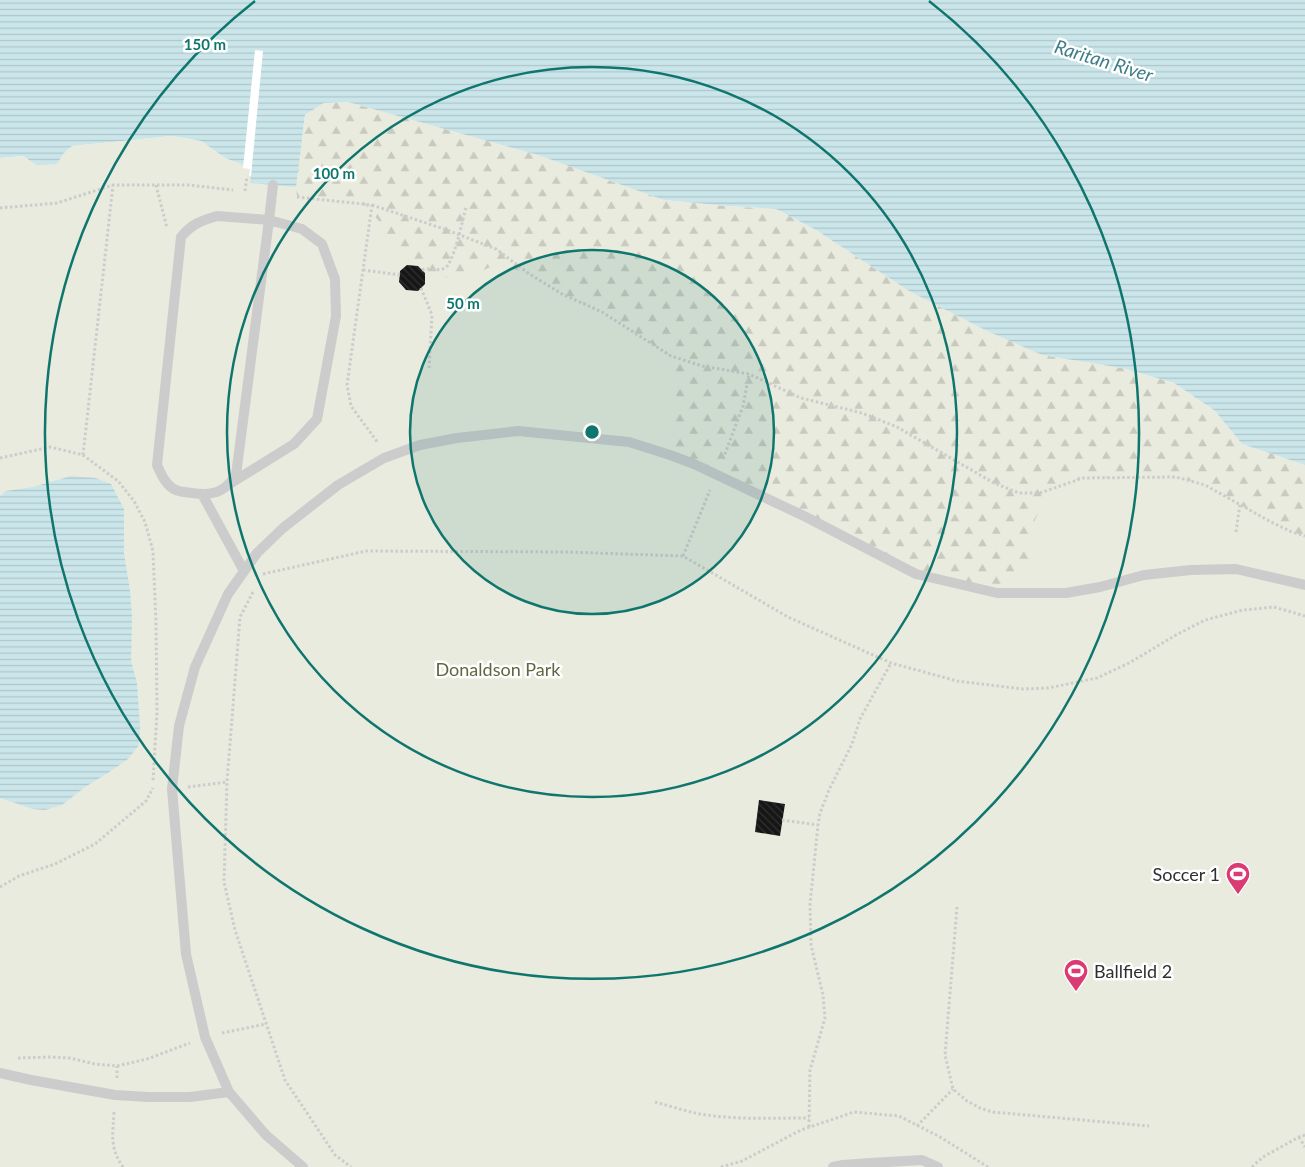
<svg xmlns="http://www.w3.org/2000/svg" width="1305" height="1167" viewBox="0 0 1305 1167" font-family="Lato,sans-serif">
	<defs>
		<pattern id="forest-firs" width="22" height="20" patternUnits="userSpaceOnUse" patternTransform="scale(1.25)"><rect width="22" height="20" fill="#e9ebde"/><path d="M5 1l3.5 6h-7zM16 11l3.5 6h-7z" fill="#c8cabf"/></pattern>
		<pattern id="water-rules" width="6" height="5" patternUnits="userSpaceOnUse" patternTransform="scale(1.25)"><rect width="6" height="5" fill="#cbe6ea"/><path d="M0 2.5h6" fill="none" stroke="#afc6c9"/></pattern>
		<pattern id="building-back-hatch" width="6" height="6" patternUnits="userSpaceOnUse" patternTransform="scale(1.25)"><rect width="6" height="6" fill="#161616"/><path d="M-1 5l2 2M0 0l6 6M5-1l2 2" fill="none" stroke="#303030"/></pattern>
	</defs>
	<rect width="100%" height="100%" fill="#fff"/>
	<path fill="#e9ebde" d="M348,102L538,155L664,200L816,230L909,291L987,331L1042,355L1122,368L1215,411L1242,444L1305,465V1167H0V158L23,156L37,164L63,154L72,146L172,136L201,141L225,158L252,167L251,183Z"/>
	<path fill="url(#forest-firs)" d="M348,102L538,155L664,200L727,206L776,209L816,230L909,291L987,331L1042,355L1122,368L1174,383L1215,411L1242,444L1305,465V536L1292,532L1271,522L1205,485L1176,477L1083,478L1050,489L1032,526L1033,546L1031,565L1017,586L997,593L916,574L670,455L678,408L671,356L602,312L562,294L528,273L496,264L482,271L468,275L441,278L425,273L418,266L408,262L401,252L390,243L384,227L365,205L297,197L296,187L305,115L324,103Z"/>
	<path fill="url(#water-rules)" d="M0,0H1305V465L1242,444L1215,411L1174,383L1122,368L1042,355L987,331L909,291L816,230L776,209L727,206L664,200L538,155L348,102L324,103L305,115L296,187L250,183L252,167L244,165L225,158L201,141L172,136L72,146L63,154L57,164L37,165L23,156L0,158Z
		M71,476L96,478L111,484L124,509V554L130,590L132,616L131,661L137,683L140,726L139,745L128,759L108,773L85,787L62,805L45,810L33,809L0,798V496L6,491L33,487Z"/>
	<path fill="#fff" d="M255,50L263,51L251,176H249L250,169L243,168Z"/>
	<path fill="url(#building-back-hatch)" d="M407,265L418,266L425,273V284L418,291L406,290L399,282L400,271Z
		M759,800L785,804L780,836L755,832Z"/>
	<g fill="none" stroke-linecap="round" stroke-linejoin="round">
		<path stroke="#ccc" stroke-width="3" stroke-dasharray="2.5 2.5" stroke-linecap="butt" d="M156,185L167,228
			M245,191L247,176
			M297,197L372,205L347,385L351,406L378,443
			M372,205L447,230L496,249L528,273L562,294L602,312L671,356L702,366L749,374L801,398L862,413L897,427L994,483L1019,493H1040L1083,478L1176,477L1205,485L1271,522L1292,532L1305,536
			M0,208L57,203L113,185H189L233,190
			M363,270L400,275
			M422,270C430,267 438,272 445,268C454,263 463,218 466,207
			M421,288L432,315L429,368
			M83,455L113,185
			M0,458L50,447L83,455L118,481L134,501L145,522L153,551L156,623L157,712L153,781
			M723,459L743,406L749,374
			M1236,532L1240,504
			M683,556L710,490
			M263,574L366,551L568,552L683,556L788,617L891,663L957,681L1023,689L1048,688L1097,678L1129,663L1176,635L1205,620L1243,610L1274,607L1305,616
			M253,592L240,617L227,782L224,882L235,930L285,1080L335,1155L351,1167
			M188,787L227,782
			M782,820L818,825
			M0,887L19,876L55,864L95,844L146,801L153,788
			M957,907L945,1055L953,1089L967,1101L980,1108L993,1112L1149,1126
			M222,1033L266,1024
			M18,1058L51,1057L70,1058L95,1064L117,1066L147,1059L190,1043
			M117,1078V1066
			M655,1102C670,1106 685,1111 700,1114C736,1120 773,1118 809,1118
			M114,1112C113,1134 109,1147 123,1167
			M917,1126L953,1089
			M809,1127L810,1070L825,1018L823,995L811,945L810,904L818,825L820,813L829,790L852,744L860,719L891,663
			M1299,1137L1305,1147
			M721,1167L742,1161L801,1130L854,1112L899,1116L940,1137L988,1167
			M1252,1167L1263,1157L1299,1137L1305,1135"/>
		<path stroke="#ccc" stroke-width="10" d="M217,216L269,220L236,475C224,493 212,496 192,493C187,492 180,492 176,490C166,486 161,474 157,465L181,237C192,224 200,221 217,216Z
			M231,483L294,444L317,419L336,316L335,279L322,244L302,229L269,220L273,185
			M202,494L244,571
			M0,1073L31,1080L115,1095L148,1097H190L229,1092
			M303,1167L266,1135L229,1092L205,1037L186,954L172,789L179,726L195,667L228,594L257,553L283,528L338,485L384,458L420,445L457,438L518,431L629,442L670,455L694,464L806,517L916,574L997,593H1066L1100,587L1144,575L1191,570L1236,569L1305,585
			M833,1167L843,1165L870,1163L922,1160L938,1167"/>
	</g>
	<circle cx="592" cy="432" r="182" fill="#0f766e" fill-opacity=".12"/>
	<g fill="none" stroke="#0f766e" stroke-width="2.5">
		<circle cx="592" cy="432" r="182"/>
		<circle cx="592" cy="432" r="365"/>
		<path d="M929 1A547 547 0 1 1 255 1"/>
	</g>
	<defs>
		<symbol id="stadium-pin" viewBox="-11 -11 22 30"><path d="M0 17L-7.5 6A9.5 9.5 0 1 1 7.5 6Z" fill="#db3b73" stroke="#fff"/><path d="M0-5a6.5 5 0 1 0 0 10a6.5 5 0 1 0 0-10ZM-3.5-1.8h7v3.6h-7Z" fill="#fff"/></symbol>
	</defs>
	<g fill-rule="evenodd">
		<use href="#stadium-pin" x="1224" y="860" width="28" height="38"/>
		<use href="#stadium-pin" x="1062" y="957" width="28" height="38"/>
	</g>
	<g text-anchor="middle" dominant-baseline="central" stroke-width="5" stroke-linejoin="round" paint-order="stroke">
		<g font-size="18" fill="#5d683f" stroke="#fff">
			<text x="498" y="669">Donaldson Park</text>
		</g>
		<g font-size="18" fill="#2f2f2f" stroke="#fff" text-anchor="end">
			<text x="1220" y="874">Soccer 1</text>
			<text x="1094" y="971" text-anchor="start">Ballfield 2</text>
		</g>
		<g font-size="19" font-style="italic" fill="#3f7e87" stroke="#fff">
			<text transform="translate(1104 60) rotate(17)">Raritan River</text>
		</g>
	</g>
	<circle cx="592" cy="432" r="8" fill="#0f766e" stroke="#fff" stroke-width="2.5"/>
	<g font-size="15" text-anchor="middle" font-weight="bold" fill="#0f766e" stroke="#fff" stroke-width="5" stroke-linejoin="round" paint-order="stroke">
		<text x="205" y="50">150 m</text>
		<text x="334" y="179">100 m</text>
		<text x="463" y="309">50 m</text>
	</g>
</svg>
